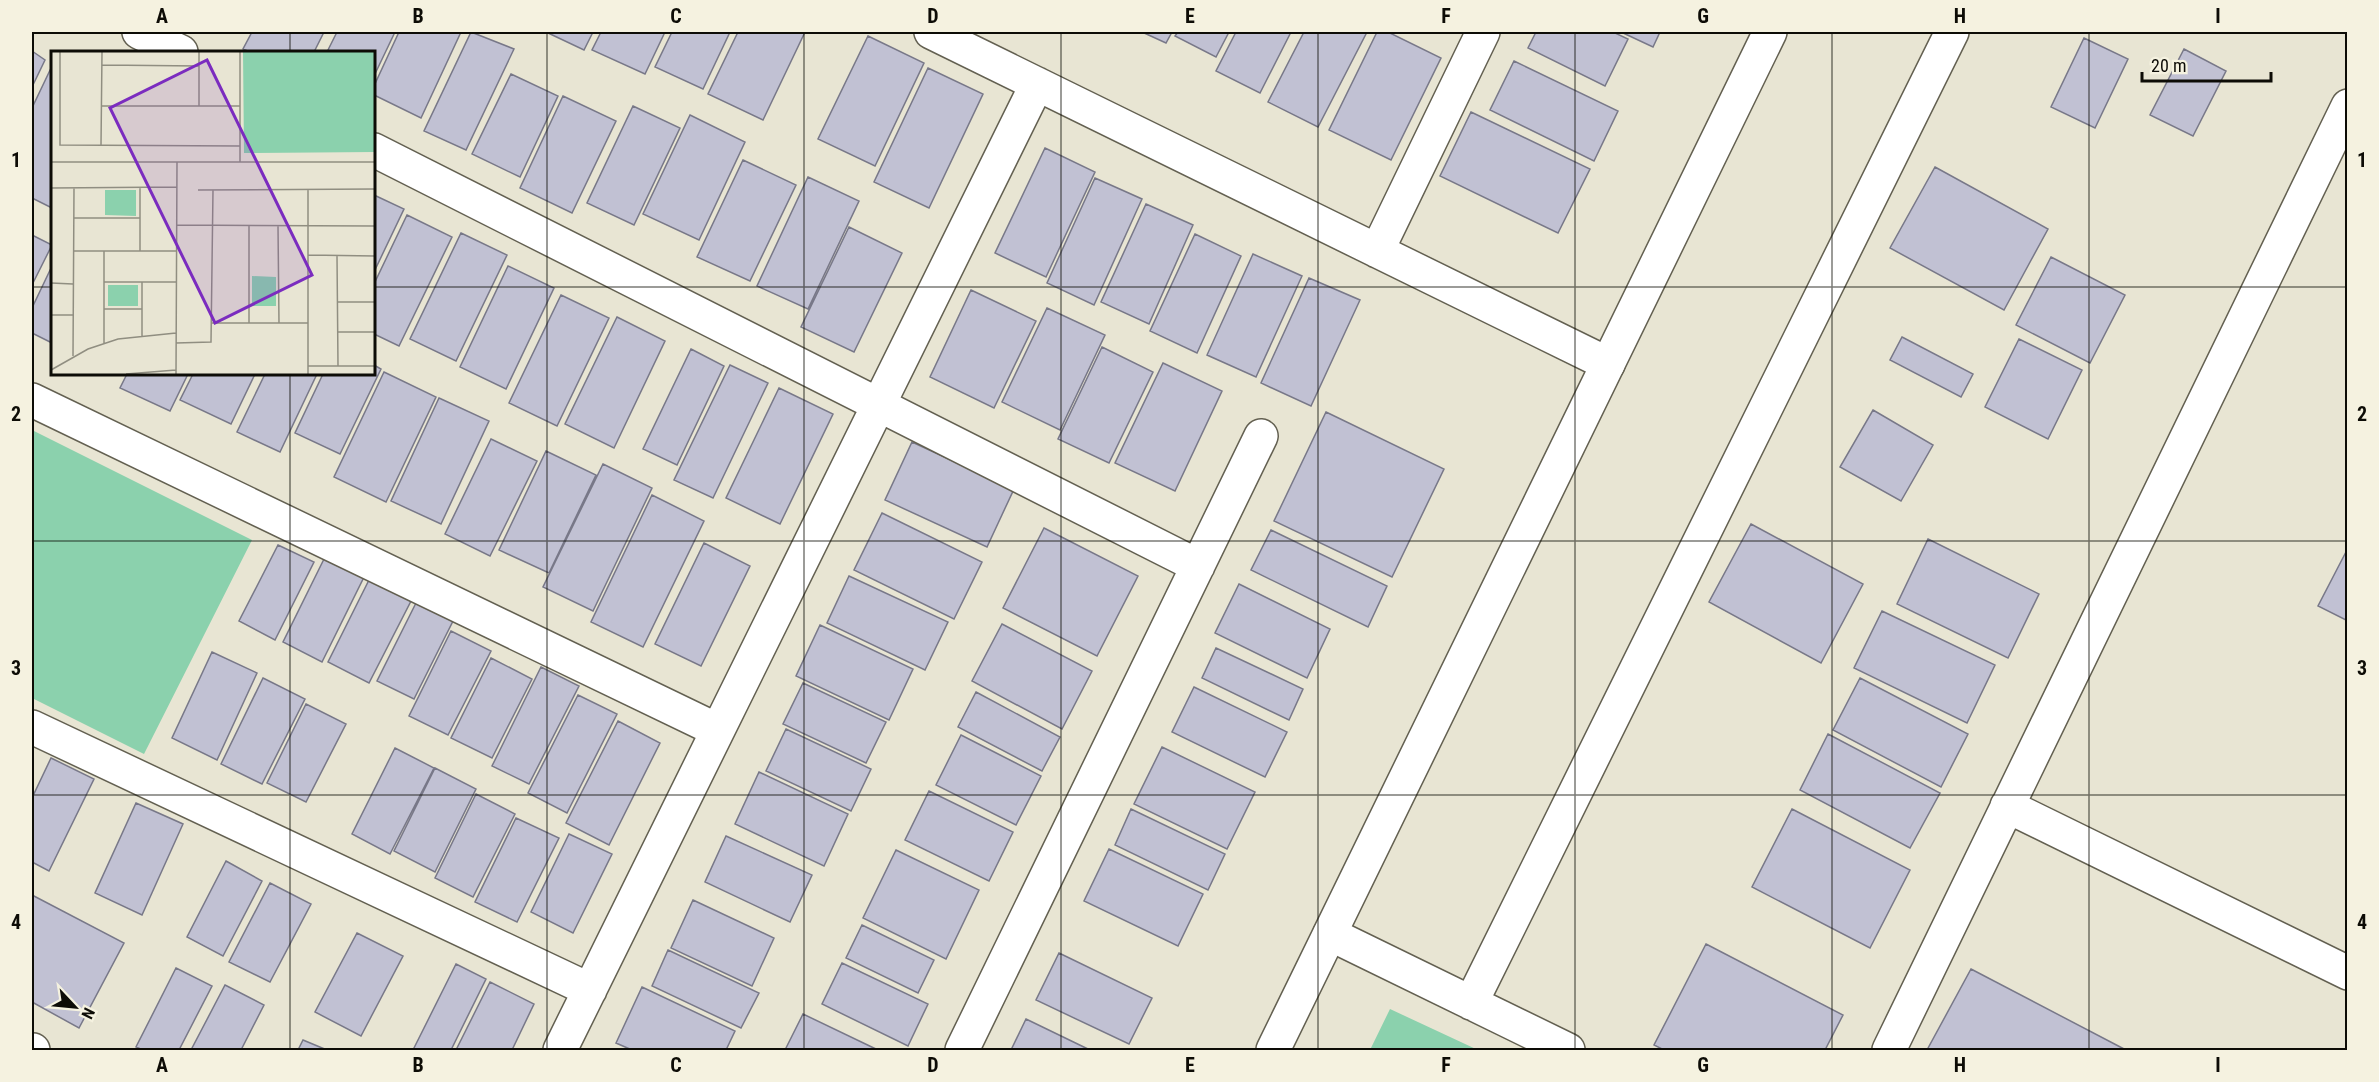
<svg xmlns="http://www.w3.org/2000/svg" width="2379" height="1082" viewBox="0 0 2379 1082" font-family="'Roboto Condensed',sans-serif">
	<rect width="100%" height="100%" fill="#e8e5d3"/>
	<path fill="#8bd1ad" d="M32,430L252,540L144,754L32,698Z
		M1390,1009L1478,1050H1370Z"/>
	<path fill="#c1c1d3" stroke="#787888" stroke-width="1.5" d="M252,32H324L314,52H250L243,49Z
		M337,32H395L374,76V52H327Z
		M399,32H461L421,118L374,95V86Z
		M471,32L514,49L466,150L424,131Z
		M546,32H593L584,50Z
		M601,32H665L645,74L592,50Z
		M672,32H730L703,89L655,67Z
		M738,32H805L763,120L708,94Z
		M1142,32H1172L1166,43Z
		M1178,32H1229L1216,57L1175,36Z
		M1236,32H1291L1260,93L1216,71Z
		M1304,32H1367L1318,127L1268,102Z
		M1377,32H1388L1441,58L1391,160L1329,130Z
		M1536,32H1613L1628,39L1605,86L1528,48Z
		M1621,32H1660L1653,47Z
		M868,36L924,63L875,166L818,139Z
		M2084,38L2128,59L2095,128L2051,107Z
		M2184,49L2226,71L2193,136L2150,115Z
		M32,51L45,60L32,87Z
		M1514,61L1618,111L1594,161L1490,110Z
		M52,66V208L32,198V108Z
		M928,68L983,94L929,208L874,182Z
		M511,74L558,96L520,177L472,154Z
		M563,96L616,121L572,213L520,188Z
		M633,106L680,128L634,225L587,203Z
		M1471,112L1590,169L1558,233L1440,176Z
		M690,115L745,142L699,240L643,214Z
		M1045,148L1095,172L1046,277L995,253Z
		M743,160L796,185L750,281L697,257Z
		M1935,167L2048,229L2004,310L1890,248Z
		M808,177L859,201L808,309L757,286Z
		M1095,178L1142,199L1094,305L1047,283Z
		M374,195L404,209L374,272Z
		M1146,204L1193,225L1149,324L1101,302Z
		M407,215L452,237L399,346L374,334V284Z
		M849,227L902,253L854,352L801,327Z
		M461,233L507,255L456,361L410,339Z
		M1195,234L1241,256L1197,353L1150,331Z
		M32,235L52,245L32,285Z
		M1253,254L1302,276L1256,377L1207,355Z
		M2051,257L2125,295L2090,363L2016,325Z
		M52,266V343L32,333V308Z
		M508,266L554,288L506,389L460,367Z
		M1309,278L1360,300L1311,406L1261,383Z
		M971,290L1036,321L994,408L930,377Z
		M561,295L609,318L557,426L509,403Z
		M1047,308L1105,335L1060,430L1002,402Z
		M617,317L665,341L614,448L565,424Z
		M1902,337L1973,374L1961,397L1890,360Z
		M2019,339L2082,370L2048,439L1985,407Z
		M1102,347L1153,372L1109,463L1058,439Z
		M691,349L724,366L677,465L643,449Z
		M1163,363L1222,391L1175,491L1115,463Z
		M374,365L381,369L340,454L295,433L323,374H374Z
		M730,365L768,383L713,498L674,480Z
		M384,372L436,397L386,502L334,477Z
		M127,374H188L170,411L120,388Z
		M193,374H255L231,424L180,400Z
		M265,374H317L280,452L237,432Z
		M779,388L833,414L780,524L726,498Z
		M439,398L489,421L441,524L391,501Z
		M1873,410L1933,445L1901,501L1840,467Z
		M1326,412L1444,469L1392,577L1274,521Z
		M491,439L537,461L490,556L445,534Z
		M912,442L1014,489L987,547L885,500Z
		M546,451L596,475L549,573L499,550Z
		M603,464L652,488L593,611L543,587Z
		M652,495L704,521L643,647L591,622Z
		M882,513L982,562L954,619L854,570Z
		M1751,524L1863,584L1821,663L1709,602Z
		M1044,528L1138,576L1097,656L1003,608Z
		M1271,530L1387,586L1368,627L1251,570Z
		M1928,539L2039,594L2008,658L1897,604Z
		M704,543L750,566L701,666L655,644Z
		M278,545L314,562L275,640L239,621Z
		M2348,548V621L2318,606Z
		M326,555L365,575L322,662L283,642Z
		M849,576L948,622L925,670L827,623Z
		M369,580L411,601L369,683L328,662Z
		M1239,584L1330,629L1307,678L1215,633Z
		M417,601L454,619L414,699L377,681Z
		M1882,611L1995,665L1967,723L1854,668Z
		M1002,624L1092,671L1062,729L972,681Z
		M820,625L913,669L889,720L796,676Z
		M451,631L491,651L448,735L409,716Z
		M1216,648L1303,689L1289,720L1202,678Z
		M212,652L257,673L217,760L172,738Z
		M491,658L532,679L492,758L451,738Z
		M541,667L579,686L529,784L492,766Z
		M263,678L305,699L262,784L221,764Z
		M1860,678L1968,734L1941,787L1833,730Z
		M803,683L886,722L866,763L783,724Z
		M1194,687L1287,732L1265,777L1172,732Z
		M976,692L1060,737L1042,771L958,727Z
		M578,695L617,714L567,813L528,793Z
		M306,704L346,724L306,802L267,783Z
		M618,721L660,743L609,845L566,823Z
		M786,729L871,769L851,811L766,771Z
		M1828,734L1940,793L1910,848L1800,790Z
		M961,735L1041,776L1016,825L936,785Z
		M1162,747L1255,792L1227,849L1134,804Z
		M395,748L434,768L390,854L352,834Z
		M51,758L94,779L49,871L32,862V798Z
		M435,768L476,789L435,872L394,851Z
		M759,772L848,814L824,866L735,824Z
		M929,791L1013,832L989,881L905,840Z
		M476,794L515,814L473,897L435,878Z
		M136,803L183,824L142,915L95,893Z
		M1131,809L1225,854L1208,890L1115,845Z
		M1792,809L1910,870L1870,948L1752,887Z
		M516,818L559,838L517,922L475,902Z
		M569,834L612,854L573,933L531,912Z
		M726,836L812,875L790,922L705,882Z
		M1109,849L1203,894L1178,946L1084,901Z
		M896,850L979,890L946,959L863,918Z
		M226,861L262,881L223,956L187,937Z
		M270,883L311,904L270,982L229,962Z
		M32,895L124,943L79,1028L32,1002Z
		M693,900L774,938L752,986L671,948Z
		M862,925L934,960L918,993L846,958Z
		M357,933L403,956L361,1036L315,1012Z
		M1706,944L1843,1015L1825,1050H1664L1654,1045Z
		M668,950L759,993L741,1028L652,986Z
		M1059,953L1152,998L1129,1044L1036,1000Z
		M842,963L928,1004L908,1046L822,1004Z
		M456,964L486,979L451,1050H413Z
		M176,968L212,986L179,1050H143L136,1047Z
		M1971,969L2126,1050H1927Z
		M490,982L534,1004L512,1050H456Z
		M225,985L264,1005L241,1050H191Z
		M642,987L735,1031L726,1050H632L616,1043Z
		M803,1014L878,1050H785Z
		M1026,1019L1090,1050H1011Z
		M303,1040L327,1050H298Z"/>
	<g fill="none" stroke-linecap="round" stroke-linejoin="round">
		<defs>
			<path id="minor" d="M139,32L181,52
				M931,32L1608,364
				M374,150L1198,566
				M1377,251L1483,32
				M32,400L717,730
				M32,727L590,990
				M2007,806L2348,973
				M1330,934L1568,1050
				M1471,1003L1952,32
				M32,1050H33
				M560,1050L1037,84
				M962,1050L1261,436
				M1889,1050L2348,106"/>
			<path id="tertiary" d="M1273,1050L1770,32"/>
		</defs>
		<use href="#minor" stroke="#636051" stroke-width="36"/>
		<use href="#tertiary" stroke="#636051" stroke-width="36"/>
		<use href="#minor" stroke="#fff" stroke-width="33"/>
		<use href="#tertiary" stroke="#fff" stroke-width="33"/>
	</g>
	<path fill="none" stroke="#0d0c06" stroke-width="1.5" stroke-opacity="0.55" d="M290,32V52M547,32V1050M804,32V1050M1061,32V1050M1318,32V1050M1575,32V1050M1832,32V1050M2089,32V1050M32,287H52M374,287H2348M290,374V1050M32,541H2348M32,795H2348"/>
	<g transform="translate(51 51)">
		<rect width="324" height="324" fill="#e8e5d3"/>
		<path d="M192,1H324V101L193,102ZM54,139H85V165L54,164ZM201,225L225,226V255H201ZM57,234H87V255H57Z" fill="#8bd1ad"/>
		<path fill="none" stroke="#908e81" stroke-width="1.5" d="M9,1V94L189,95M189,1V111M51,14L148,15M51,55H189M148,55V1M50,94L51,1M0,111H324M0,137L126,136M147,139L324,138M23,167H89M125,174L324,175M198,175V272M227,175L228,272M23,200H125M53,200V292M89,200V137M257,204L324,205M286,205L287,315M53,231H125M91,231V285M0,232L22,233M286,251H324M53,258H91M0,264H22M160,272H257M287,281H324M125,292L160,291L162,139M22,305L23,137M257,315H324M0,319L37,298L67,288L125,282M75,323L125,319M125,323L126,111M257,323V139"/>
		<path fill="#7b2cbf" fill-opacity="0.15" stroke="#7b2cbf" stroke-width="3" d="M156,9L261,224L164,272L59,57Z"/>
		<rect width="324" height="324" fill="none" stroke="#0d0c06" stroke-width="3"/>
	</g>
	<rect width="2379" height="1082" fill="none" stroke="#f5f2e0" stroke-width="66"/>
	<g transform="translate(75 1007) rotate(116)" stroke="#f5f2e0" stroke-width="4.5" paint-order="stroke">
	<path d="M0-4.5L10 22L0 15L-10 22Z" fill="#0d0c06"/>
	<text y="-9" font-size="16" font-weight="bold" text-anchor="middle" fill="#0d0c06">N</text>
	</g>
	<path d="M2142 72v9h129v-9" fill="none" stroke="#0d0c06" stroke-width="3"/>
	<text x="2151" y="72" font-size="18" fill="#0d0c06" stroke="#f5f2e0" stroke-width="4.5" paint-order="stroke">20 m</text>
	<rect x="33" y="33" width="2313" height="1016" fill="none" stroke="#0d0c06" stroke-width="2"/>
	<g font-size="20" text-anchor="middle" font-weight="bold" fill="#0d0c06">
		<text x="162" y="23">A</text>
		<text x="418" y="23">B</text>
		<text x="676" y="23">C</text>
		<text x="933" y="23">D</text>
		<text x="1190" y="23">E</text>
		<text x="1446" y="23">F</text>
		<text x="1703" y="23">G</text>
		<text x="1960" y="23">H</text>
		<text x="2218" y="23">I</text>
		<text x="16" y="167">1</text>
		<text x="2362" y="167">1</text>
		<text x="16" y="421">2</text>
		<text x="2362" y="421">2</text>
		<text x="16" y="675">3</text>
		<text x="2362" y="675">3</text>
		<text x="16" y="929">4</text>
		<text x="2362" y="929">4</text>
		<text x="162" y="1072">A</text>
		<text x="418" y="1072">B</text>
		<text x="676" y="1072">C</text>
		<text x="933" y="1072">D</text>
		<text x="1190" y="1072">E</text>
		<text x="1446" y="1072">F</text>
		<text x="1703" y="1072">G</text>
		<text x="1960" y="1072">H</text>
		<text x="2218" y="1072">I</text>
	</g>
</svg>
